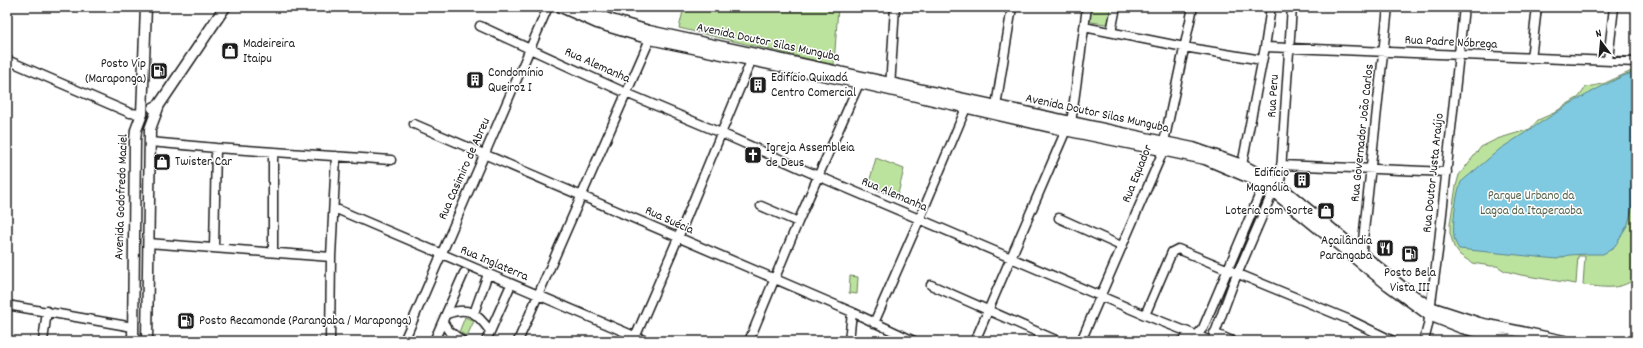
<svg xmlns="http://www.w3.org/2000/svg" width="1643" height="348" viewBox="0 0 1643 348" font-family="Dekko,sans-serif">
	<rect width="100%" height="100%" fill="#fff"/>
	<filter id="ink" filterUnits="userSpaceOnUse"><feTurbulence type="fractalNoise" baseFrequency=".025" numOctaves="2"/><feDisplacementMap in="SourceGraphic" scale="8" xChannelSelector="R" yChannelSelector="G"/><feConvolveMatrix kernelMatrix="1 2 1 2 8 2 1 2 1" color-interpolation-filters="sRGB"/></filter>
	<g filter="url(#ink)">
		<path fill="#bce39e" stroke="#6c805d" d="M684,7H838L834,65L679,28Z
			M1090,7H1113L1110,22L1106,24L1091,22L1088,18Z
			M1636,69V253L1633,254L1636,261L1635,279C1618,291 1603,287 1583,285L1585,256H1578L1576,284L1521,275L1505,271L1497,266H1491L1472,263L1460,255L1454,247L1450,233V224L1456,186L1459,175L1481,147L1497,139L1530,129L1538,120L1554,113L1564,106L1579,97L1586,87L1603,84Z
			M876,158L904,169L897,198L868,186Z
			M850,276L858,277L857,294L849,293Z
			M465,317L474,321L467,336L459,332Z"/>
		<path fill="#80cae1" stroke="#588492" d="M1636,72V116L1634,138L1636,151V193L1628,224L1614,248L1603,254H1586L1569,255L1557,259L1459,249C1457,246 1455,242 1454,238C1452,225 1456,194 1461,182L1500,149L1568,105L1597,89L1623,76Z"/>
		<g fill="none" stroke-linecap="round" stroke-linejoin="round">
			<defs>
				<path id="minor" d="M480,26L626,93L721,133L818,176L1145,315L1211,341
					M1084,27L1184,47L1262,60
					M1111,32L1116,7
					M1265,47L1636,62
					M1531,59L1537,7
					M7,60L130,113L142,114
					M1608,60L1614,7
					M890,88L895,7
					M996,106L1012,7
					M1071,123L1087,7
					M414,124L852,312L914,341
					M150,142L216,148L391,160
					M273,152V251
					M1242,165L1265,47L1271,7
					M1281,165L1447,172
					M1280,186L1292,7
					M761,206L798,222
					M334,208L646,341
					M1059,218L1121,246
					M148,243L331,257
					M214,248L216,148
					M1361,259L1388,7
					M931,285L1058,341
					M7,305L133,327
					M474,313L488,274
					M447,314C469,306 477,313 490,331
					M1145,315L1172,252L1178,249L1350,320L1393,341
					M443,322L448,330L462,341
					M874,323L920,218L966,108
					M1214,333L1232,341
					M1197,335L1203,328L1264,184
					M634,340L678,238L753,56
					M43,341L47,311
					M330,341L331,257L336,156
					M404,341L548,7
					M434,341L464,273
					M486,341L509,289
					M518,341L650,39
					M749,341L798,222L861,79
					M849,341L852,312
					M975,341L1066,130
					M1081,341L1161,156L1193,7
					M1182,341L1191,334
					M1212,341L1233,284L1273,191
					M1424,341L1428,325L1438,251L1464,7"/>
				<path id="major" d="M561,7L597,23L650,39L851,81L1055,128L1205,159L1264,184L1388,285L1429,315L1462,328L1513,341
					M580,7L608,19L649,31L1164,142L1193,148L1242,165L1275,182L1362,254L1406,290L1430,307L1479,323L1564,341
					M153,108L159,105L225,7
					M133,341L135,141L136,130L142,114L146,7
					M147,341L150,129L159,105"/>
			</defs>
			<use href="#minor" stroke="#1c1c1c" stroke-width="11"/>
			<use href="#major" stroke="#1c1c1c" stroke-width="13"/>
			<use href="#minor" stroke="#fff" stroke-width="8"/>
			<use href="#major" stroke="#fff" stroke-width="10"/>
		</g>
	</g>
	<defs>
		<symbol id="shop-square" viewBox="-11 -11 22 22"><rect x="-9" y="-9" width="18" height="18" rx="4" fill="#1c1c1c" stroke="#fff"/><path d="M-5-2.5h2.3a2.7 3.5 0 0 1 5.4 0H5L5.5 6h-11ZM-1.5-2.5h3a1.5 2.3 0 0 0-3 0Z" fill="#fff"/></symbol>
		<symbol id="fuel-square" viewBox="-11 -11 22 22"><rect x="-9" y="-9" width="18" height="18" rx="4" fill="#1c1c1c" stroke="#fff"/><path d="M-5.5-6h7V0h2V4h1.3V-2.5L3-4.5l.8-.8L6-3V5H2.5V1h-1V6h-7ZM-4.2-4.7v3.2H.2V-4.7Z" fill="#fff"/></symbol>
		<symbol id="building-square" viewBox="-11 -11 22 22"><rect x="-9" y="-9" width="18" height="18" rx="4" fill="#1c1c1c" stroke="#fff"/><path d="M-4-6H4V6H1V3H-1V6H-4ZM-2.5-4.3h1.7v1.8h-1.7ZM.8-4.3h1.7v1.8H.8ZM-2.5-1h1.7V.8h-1.7ZM.8-1h1.7V.8H.8Z" fill="#fff"/></symbol>
		<symbol id="church-square" viewBox="-11 -11 22 22"><rect x="-9" y="-9" width="18" height="18" rx="4" fill="#1c1c1c" stroke="#fff"/><path d="M-1.2-6h2.4v3.5h3.3v2.4h-3.3V6h-2.4V-.1h-3.3v-2.4h3.3Z" fill="#fff"/></symbol>
		<symbol id="restaurant-square" viewBox="-11 -11 22 22"><rect x="-9" y="-9" width="18" height="18" rx="4" fill="#1c1c1c" stroke="#fff"/><path d="M-5-6h1v4h1v-4h1v4h1v-4h1v5L-1.5 .5V6h-2V.5L-5-1ZM5-6V6H3V1.5H1.5Q1.5-4 5-6Z" fill="#fff"/></symbol>
	</defs>
	<g fill-rule="evenodd">
		<use href="#shop-square" x="220" y="41" width="20" height="20"/>
		<use href="#fuel-square" x="149" y="61" width="20" height="20"/>
		<use href="#building-square" x="465" y="70" width="20" height="20"/>
		<use href="#building-square" x="748" y="75" width="20" height="20"/>
		<use href="#church-square" x="743" y="145" width="20" height="20"/>
		<use href="#shop-square" x="152" y="152" width="20" height="20"/>
		<use href="#building-square" x="1292" y="170" width="20" height="20"/>
		<use href="#shop-square" x="1316" y="201" width="20" height="20"/>
		<use href="#restaurant-square" x="1375" y="238" width="20" height="20"/>
		<use href="#fuel-square" x="1400" y="244" width="20" height="20"/>
		<use href="#fuel-square" x="176" y="311" width="20" height="20"/>
	</g>
	<g text-anchor="middle" dominant-baseline="central" stroke-width="3" stroke-linejoin="round" paint-order="stroke">
		<g font-size="13" fill="#1c1c1c" stroke="#fff">
			<text transform="translate(768 43) rotate(12)">Avenida Doutor Silas Munguba</text>
			<text transform="translate(1451 43) rotate(3)">Rua Padre Nóbrega</text>
			<text transform="translate(597 66) rotate(24)">Rua Alemanha</text>
			<text transform="translate(1274 96) rotate(-86)">Rua Peru</text>
			<text transform="translate(1097 114) rotate(12)">Avenida Doutor Silas Munguba</text>
			<text transform="translate(1363 133) rotate(-84)">Rua Governador João Carlos</text>
			<text transform="translate(465 169) rotate(-66)">Rua Casimiro de Abreu</text>
			<text transform="translate(1434 173) rotate(-84)">Rua Doutor Justa Araújo</text>
			<text transform="translate(1138 174) rotate(-68)">Rua Equador</text>
			<text transform="translate(894 195) rotate(23)">Rua Alemanha</text>
			<text transform="translate(122 197) rotate(-88)">Avenida Godofredo Maciel</text>
			<text transform="translate(669 221) rotate(24)">Rua Suécia</text>
			<text transform="translate(494 264) rotate(23)">Rua Inglaterra</text>
		</g>
		<g font-size="13" fill="#1c1c1c" stroke="#fff" text-anchor="start">
			<text x="243" y="44">Madeireira<tspan x="243" dy="15">Itaipu</tspan></text>
			<text x="146" y="64" text-anchor="end">Posto Vip<tspan x="146" dy="15">(Maraponga)</tspan></text>
			<text x="488" y="73">Condomínio<tspan x="488" dy="15">Queiroz I</tspan></text>
			<text x="771" y="78">Edifício Quixadá<tspan x="771" dy="15">Centro Comercial</tspan></text>
			<text x="766" y="148">Igreja Assembleia<tspan x="766" dy="15">de Deus</tspan></text>
			<text x="175" y="162">Twister Car</text>
			<text x="1289" y="173" text-anchor="end">Edifício<tspan x="1289" dy="15">Magnólia</tspan></text>
			<text x="1313" y="211" text-anchor="end">Loteria com Sorte</text>
			<text x="1372" y="241" text-anchor="end">Açailândia<tspan x="1372" dy="15">Parangaba</tspan></text>
			<text x="1410" y="273" text-anchor="middle">Posto Bela<tspan x="1410" dy="15">Vista III</tspan></text>
			<text x="199" y="321">Posto Recamonde (Parangaba / Maraponga)</text>
		</g>
		<g font-size="13" fill="#54624a" stroke="#fff">
			<text x="1531" y="196">Parque Urbano da<tspan x="1531" dy="15">Lagoa da Itaperaoba</tspan></text>
		</g>
	</g>
	<rect width="1643" height="348" fill="none" stroke="#fff" stroke-width="24"/>
	<rect x="12" y="12" width="1619" height="324" fill="none" stroke="#1c1c1c" stroke-width="1.5" filter="url(#ink)"/>
	<g transform="translate(1601 42) rotate(344)" stroke="#ffffff" stroke-width="3" paint-order="stroke">
	<path d="M0-3L7 15L0 10L-7 15Z" fill="#1c1c1c"/>
	<text y="-6" font-size="11" font-weight="bold" text-anchor="middle" fill="#1c1c1c">N</text>
	</g>
</svg>
